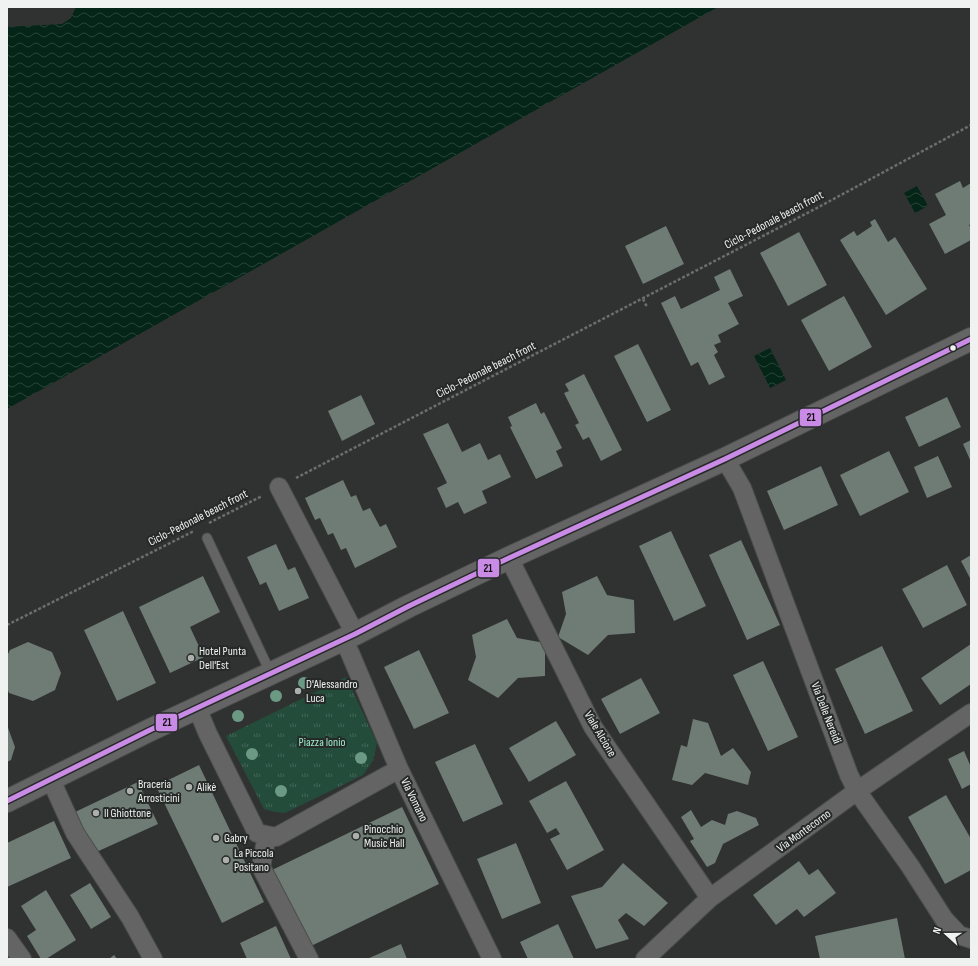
<svg xmlns="http://www.w3.org/2000/svg" width="978" height="966" viewBox="0 0 978 966" font-family="'Sofia Sans Condensed',sans-serif">
	<defs>
		<pattern id="park-tufts" width="24" height="20" patternUnits="userSpaceOnUse"><rect width="24" height="20" fill="#234c3b"/><path d="M3 7l-1-3M5 7V3M7 7l1-3M15 17l-1-3M17 17v-4M19 17l1-3" fill="none" stroke="#436658"/></pattern>
		<pattern id="water-waves" width="16" height="10" patternUnits="userSpaceOnUse"><rect width="16" height="10" fill="#042518"/><path d="M0 5q4-4 8 0t8 0" fill="none" stroke="#29453a"/></pattern>
	</defs>
	<rect width="100%" height="100%" fill="#303231"/>
	<path fill="url(#park-tufts)" d="M346,677L377,743L373,761L363,775L285,813L274,812L264,809L226,736Z"/>
	<path fill="url(#water-waves)" d="M7,7H718L7,409Z
		M917,186L928,206L915,213L904,193Z
		M770,348L786,380L770,388L754,356Z"/>
	<path fill="#303231" d="M7,7H76L71,18L62,24L7,27Z"/>
	<path fill="#6f7b75" d="M960,181L963,188L971,183V224L969,225L971,229V240L945,254L929,224L946,215L935,194Z
		M875,219L888,242L895,237L927,289L886,315L840,240L854,231L857,236L872,226L870,222Z
		M666,226L684,264L643,284L625,246Z
		M799,232L827,285L788,306L760,253Z
		M730,269L743,296L728,303L739,324L718,335L721,342L714,345L718,352L714,355L725,377L709,385L698,362L691,366L661,303L675,296L681,309L720,290L714,277Z
		M844,296L872,347L829,371L801,320Z
		M638,344L671,410L647,422L614,356Z
		M584,374L622,450L601,461L589,437L583,440L575,425L579,423L564,393L569,391L565,384Z
		M361,395L375,424L342,441L328,411Z
		M947,397L961,427L919,447L905,417Z
		M536,403L541,414L544,412L562,448L556,451L563,466L536,479L510,427L512,426L508,417Z
		M448,423L462,452L480,443L488,460L500,454L511,477L482,491L487,503L464,514L458,502L446,508L437,488L447,483L423,434Z
		M971,440V462L963,444Z
		M889,451L909,492L860,516L840,475Z
		M938,456L952,487L927,498L914,467Z
		M821,466L838,505L784,530L767,491Z
		M343,480L351,497L356,495L363,511L370,508L380,527L386,524L397,547L355,568L346,548L341,550L333,533L328,535L320,518L315,520L305,498Z
		M671,531L706,606L674,621L639,546Z
		M741,540L780,625L747,640L709,555Z
		M276,544L288,570L295,567L309,598L279,611L266,582L260,585L247,557Z
		M971,555V580L961,561Z
		M947,565L967,605L923,628L902,589Z
		M203,576L220,612L190,627L204,657L170,673L139,607Z
		M597,576L607,595L634,600L635,633L608,635L588,655L558,637L566,614L562,592Z
		M123,611L156,683L117,701L84,630Z
		M507,619L517,638L545,643V676L518,678L498,698L468,680L476,657L472,635Z
		M28,642L52,652L61,673L55,690L33,701L9,693L7,688V656L10,650Z
		M971,644V684L940,705L921,678Z
		M882,646L913,711L865,734L835,669Z
		M419,650L449,713L414,729L384,667Z
		M763,661L798,737L768,751L733,675Z
		M641,678L660,713L620,734L601,699Z
		M693,719L708,723L721,756L733,748L751,772L748,785L705,773L692,785L672,780L681,745L687,747Z
		M556,721L576,755L529,782L509,748Z
		M7,725L15,747L11,760L7,762Z
		M475,744L503,804L463,822L435,762Z
		M964,751L971,767V784L962,789L948,759Z
		M199,765L264,902L222,923L156,786Z
		M566,781L604,850L567,870L550,839L560,834L556,828L547,833L529,801Z
		M138,782L158,824L92,854L73,813Z
		M946,795L971,839V870L945,884L908,817Z
		M402,807L439,884L309,947L272,870Z
		M691,810L701,827L712,820L725,825L728,814L737,811L756,818L759,825L723,844L715,863L707,867L690,841L694,839L681,817Z
		M54,821L71,858L7,887V843Z
		M516,843L541,903L502,919L477,859Z
		M799,861L809,875L818,869L836,893L804,917L797,909L776,925L753,895Z
		M623,863L668,903L644,926L626,913L618,920L629,939L596,949L571,896L602,887Z
		M90,883L111,917L91,929L70,895Z
		M46,890L76,940L46,959H41L27,936L36,930L21,906Z
		M897,918L905,959H820L815,936Z
		M558,924L574,959H528L520,942Z
		M276,926L291,959H247L240,943Z
		M401,944L407,959H367Z
		M114,955L117,959H109Z"/>
	<g fill="none" stroke-linecap="round" stroke-linejoin="round">
		<defs>
			<path id="lane" d="M207,538L271,674"/>
			<path id="street" d="M725,459L742,488L849,775L857,791L910,866L944,919L959,935L971,939
				M279,487L355,634
				M509,558L593,727L710,898
				M343,639L350,653L399,769L492,959
				M197,708L208,734L257,833L276,837L399,769
				M51,780L75,833L130,917L153,959
				M267,835L261,867L309,959
				M7,938L22,959
				M645,959L710,898L857,791L971,713"/>
			<path id="secondary" d="M7,801L150,730L355,634L409,606L509,558L725,459L971,339"/>
		</defs>
		<use href="#lane" stroke="#4c4d4d" stroke-width="11"/>
		<use href="#street" stroke="#4c4d4d" stroke-width="20"/>
		<use href="#secondary" stroke="#4c4d4d" stroke-width="24"/>
		<path stroke="#6c6e6d" stroke-width="2.5" stroke-dasharray="3 2" stroke-linecap="butt" d="M643,299L647,307
			M296,478L815,209L971,125
			M209,523L262,496
			M7,625L194,531"/>
		<use href="#lane" stroke="#636463" stroke-width="9"/>
		<use href="#street" stroke="#636463" stroke-width="18"/>
		<use href="#secondary" stroke="#636463" stroke-width="22"/>
		<defs>
			<path id="bus-1" d="M7,801L150,730L355,634L409,606L509,558L725,459L971,339"/>
		</defs>
		<use href="#bus-1" stroke="#252927" stroke-width="8"/>
		<use href="#bus-1" stroke="#ca8be6" stroke-width="5"/>
	</g>
	<g fill="#6b9984">
		<circle cx="304" cy="683" r="6"/>
		<circle cx="276" cy="696" r="6"/>
		<circle cx="238" cy="716" r="6"/>
		<circle cx="252" cy="754" r="6"/>
		<circle cx="361" cy="758" r="6"/>
		<circle cx="281" cy="791" r="6"/>
	</g>
	<circle fill="#eff2f0" stroke="#252927" stroke-width="1.5" cx="953" cy="348" r="3.5"/>
	<g fill="#acafad" stroke="#252927" stroke-width="1.5">
		<circle cx="191" cy="658" r="4"/>
		<circle cx="298" cy="691" r="4"/>
		<circle cx="189" cy="787" r="4"/>
		<circle cx="130" cy="791" r="4"/>
		<circle cx="96" cy="813" r="4"/>
		<circle cx="356" cy="836" r="4"/>
		<circle cx="216" cy="838" r="4"/>
		<circle cx="226" cy="860" r="4"/>
	</g>
	<g text-anchor="middle" dominant-baseline="central" stroke-width="4" stroke-linejoin="round" paint-order="stroke">
		<g font-size="12" fill="#eff2f0" stroke="#252927">
			<text transform="translate(774 220) rotate(-28)">Ciclo-Pedonale beach front</text>
			<text transform="translate(486 370) rotate(-27)">Ciclo-Pedonale beach front</text>
			<text transform="translate(198 518) rotate(-27)">Ciclo-Pedonale beach front</text>
			<text transform="translate(826 713) rotate(69)">Via Delle Nereidi</text>
			<text transform="translate(600 734) rotate(59)">Viale Alcione</text>
			<text transform="translate(414 800) rotate(64)">Via Vomano</text>
			<text transform="translate(804 831) rotate(-36)">Via Montecorno</text>
		</g>
		<g font-size="12" fill="#eff2f0" stroke="#252927" text-anchor="start">
			<text x="199" y="651">Hotel Punta<tspan x="199" dy="14">Dell'Est</tspan></text>
			<text x="306" y="684">D'Alessandro<tspan x="306" dy="14">Luca</tspan></text>
			<text x="138" y="784">Braceria<tspan x="138" dy="14">Arrosticini</tspan></text>
			<text x="197" y="787">Alikè</text>
			<text x="104" y="813">Il Ghiottone</text>
			<text x="364" y="829">Pinocchio<tspan x="364" dy="14">Music Hall</tspan></text>
			<text x="224" y="838">Gabry</text>
			<text x="234" y="853">La Piccola<tspan x="234" dy="14">Positano</tspan></text>
		</g>
		<g font-size="12" fill="#9bedc8" stroke="#252927">
			<text x="322" y="742">Piazza Ionio</text>
		</g>
	</g>
	<g stroke="#252927" stroke-width="1.5">
		<rect x="799" y="408" width="23" height="19" rx="4" fill="#ca8be6"/>
		<rect x="477" y="558" width="23" height="20" rx="4" fill="#ca8be6"/>
		<rect x="155" y="713" width="23" height="19" rx="4" fill="#ca8be6"/>
	</g>
	<g font-size="11" text-anchor="middle" font-weight="bold" fill="#111">
		<text x="811" y="421">21</text>
		<text x="488" y="572">21</text>
		<text x="167" y="726">21</text>
	</g>
	<rect width="978" height="966" fill="none" stroke="#eff2f0" stroke-width="16"/>
	<g transform="translate(946 934) rotate(291)" stroke="#252927" stroke-width="3" paint-order="stroke">
	<path d="M0-3L7 15L0 10L-7 15Z" fill="#eff2f0"/>
	<text y="-6" font-size="11" font-weight="bold" text-anchor="middle" fill="#eff2f0">N</text>
	</g>
</svg>
